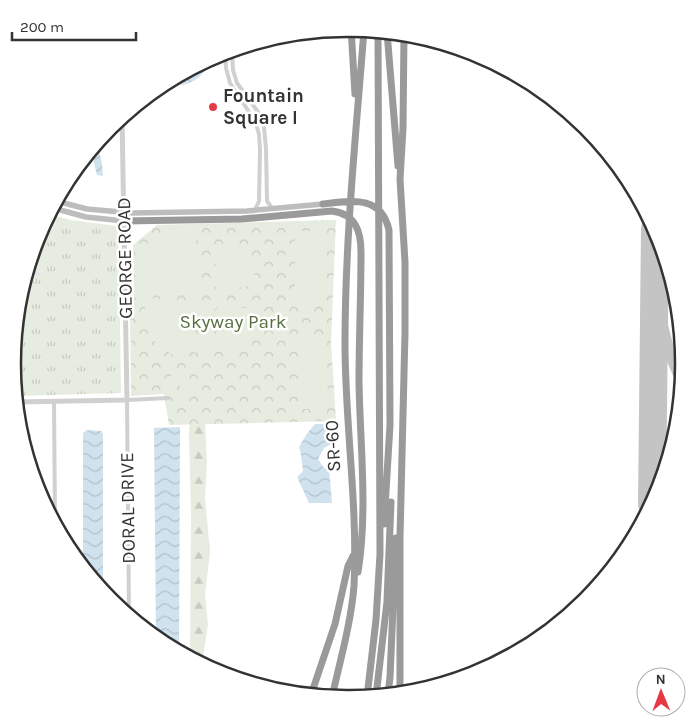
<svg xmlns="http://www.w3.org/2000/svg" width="696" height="727" viewBox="0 0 696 727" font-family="Karla,sans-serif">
	<defs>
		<pattern id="grass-tufts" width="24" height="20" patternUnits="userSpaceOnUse" patternTransform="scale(1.25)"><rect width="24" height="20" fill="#e6ecdf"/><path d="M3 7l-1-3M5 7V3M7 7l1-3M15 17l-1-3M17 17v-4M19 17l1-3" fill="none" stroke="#c6cbc0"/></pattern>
		<pattern id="forest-firs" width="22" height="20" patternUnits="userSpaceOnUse" patternTransform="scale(1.25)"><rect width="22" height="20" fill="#e6ecdf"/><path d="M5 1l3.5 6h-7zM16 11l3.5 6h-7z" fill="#c6cbc0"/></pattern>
		<pattern id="park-crowns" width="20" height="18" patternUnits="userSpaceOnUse" patternTransform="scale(1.25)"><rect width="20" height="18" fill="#e6ecdf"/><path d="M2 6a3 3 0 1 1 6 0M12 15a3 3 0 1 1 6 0" fill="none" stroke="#c6cbc0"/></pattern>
		<pattern id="water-waves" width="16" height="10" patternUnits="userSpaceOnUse" patternTransform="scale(1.25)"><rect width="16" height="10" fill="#cfe2ee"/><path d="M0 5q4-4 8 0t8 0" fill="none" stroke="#b2c2cd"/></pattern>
	</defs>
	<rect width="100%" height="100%" fill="#fff"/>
	<path fill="url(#grass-tufts)" d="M49,214L70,220L117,226L119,255L121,393L16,396L13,364L19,298L38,235Z"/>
	<path fill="url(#forest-firs)" d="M191,405L204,406L207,462L205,498L210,552L205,595L208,624L202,664L190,658L191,513L189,435Z"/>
	<path fill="url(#park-crowns)" d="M336,220L331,342L336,421L169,425L164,394L131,396L130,314L134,308L133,245L157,225Z"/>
	<path fill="#e6ecdf" d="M181,228H195L200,288L195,293L135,289C135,253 143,235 181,228Z
		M295,231H326L327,300H295Z
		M217,246C242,248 253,261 257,285L219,290L214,286Z
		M147,297L196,307L199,312L183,360C153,347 140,330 147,297Z
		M218,307L257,308C255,336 244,345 218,350L215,310Z
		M212,326L215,347L214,349L194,353C191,339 197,329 212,326Z
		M300,338H327L328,409H300Z
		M176,375V390H169V376Z
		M180,375H186L187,390H180Z"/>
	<path fill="url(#water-waves)" d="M213,57C205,76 187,92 166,82Z
		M101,138L103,141L98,147L102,163L103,176L97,175L93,159L87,155Z
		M315,424H328L331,444L324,448L318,459L324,468H329L332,503H309L297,477L303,471L301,454L299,447L306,435Z
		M180,427L179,647V652L156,638L154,428Z
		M87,430L101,431L103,434V592L83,567V433Z
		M21,434H31L30,467Z"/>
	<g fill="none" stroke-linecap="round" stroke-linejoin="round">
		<path stroke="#cfe2ee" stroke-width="1" d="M27,271L40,274"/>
		<path stroke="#c4c4c4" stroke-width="11" d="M656,231C655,284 658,334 682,382"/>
		<path stroke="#c4c4c4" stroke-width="28" d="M652,504L655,229"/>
		<path stroke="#d0d0d0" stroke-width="4" d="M232,50L233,70L237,83L258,112L264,127L266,149L267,201L273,209
			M225,52L226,68L230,83L255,121L259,134L260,150L259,201L255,210
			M54,401L55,523
			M129,616L127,400L168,398"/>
		<path stroke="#d0d0d0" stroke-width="5" d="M16,402L127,400L122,117"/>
		<path stroke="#bdbdbd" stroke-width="5.5" d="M56,201L87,209L132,213L247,211L323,204
			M53,208L86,217L124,221"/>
		<path stroke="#9a9a9a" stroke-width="7" d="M351,28L355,94
			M387,32L398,166
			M323,204C350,201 381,194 389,230L390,425L384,524
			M124,221L242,219L332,211C356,214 361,232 361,252C361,296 359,339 359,382C360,444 368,510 358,572
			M400,694V537L405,333V262L400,179L403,128L404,34
			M311,695L335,624L348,566L353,556
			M388,695L390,677L396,538
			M376,696L387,602L391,502
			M332,697C340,661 351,623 354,586C358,505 345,424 345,344C345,239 356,134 364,30
			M367,697L376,620L380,554L378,31"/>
	</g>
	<circle fill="#e63946" stroke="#fff" stroke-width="2" cx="213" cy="107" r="5"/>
	<g text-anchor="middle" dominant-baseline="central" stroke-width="5" stroke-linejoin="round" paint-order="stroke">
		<g font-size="19" font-weight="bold" fill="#333" stroke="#fff" text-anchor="start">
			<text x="223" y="96">Fountain<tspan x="223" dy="22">Square I</tspan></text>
		</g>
		<g font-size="19" fill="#333" stroke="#fff">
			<text transform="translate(125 258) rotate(-91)">GEORGE ROAD</text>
			<text transform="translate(333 446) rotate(-93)">SR-60</text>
			<text transform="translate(128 508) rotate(-91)">DORAL DRIVE</text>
		</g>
		<g font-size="19" fill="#56703f" stroke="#fff">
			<text x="233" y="322">Skyway Park</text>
		</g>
	</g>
	<path d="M0 0H696V727H0ZM347 37H349A326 326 0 0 1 675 363V364A326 326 0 0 1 349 690H347A326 326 0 0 1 21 364V363A326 326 0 0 1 347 37Z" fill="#fff" fill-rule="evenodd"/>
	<path fill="none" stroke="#333" stroke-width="2.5" d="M347 37H349A326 326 0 0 1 675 363V364A326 326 0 0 1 349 690H347A326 326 0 0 1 21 364V363A326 326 0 0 1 347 37Z"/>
	<g transform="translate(661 692) rotate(359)"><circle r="24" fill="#ffffff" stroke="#adadad"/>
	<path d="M0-4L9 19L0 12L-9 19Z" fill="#e63946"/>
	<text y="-8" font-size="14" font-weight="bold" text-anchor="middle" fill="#333333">N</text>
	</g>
	<path d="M12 32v8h124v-8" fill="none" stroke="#333333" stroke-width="2.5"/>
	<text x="20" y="32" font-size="15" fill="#333333" stroke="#ffffff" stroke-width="4" paint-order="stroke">200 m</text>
</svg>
